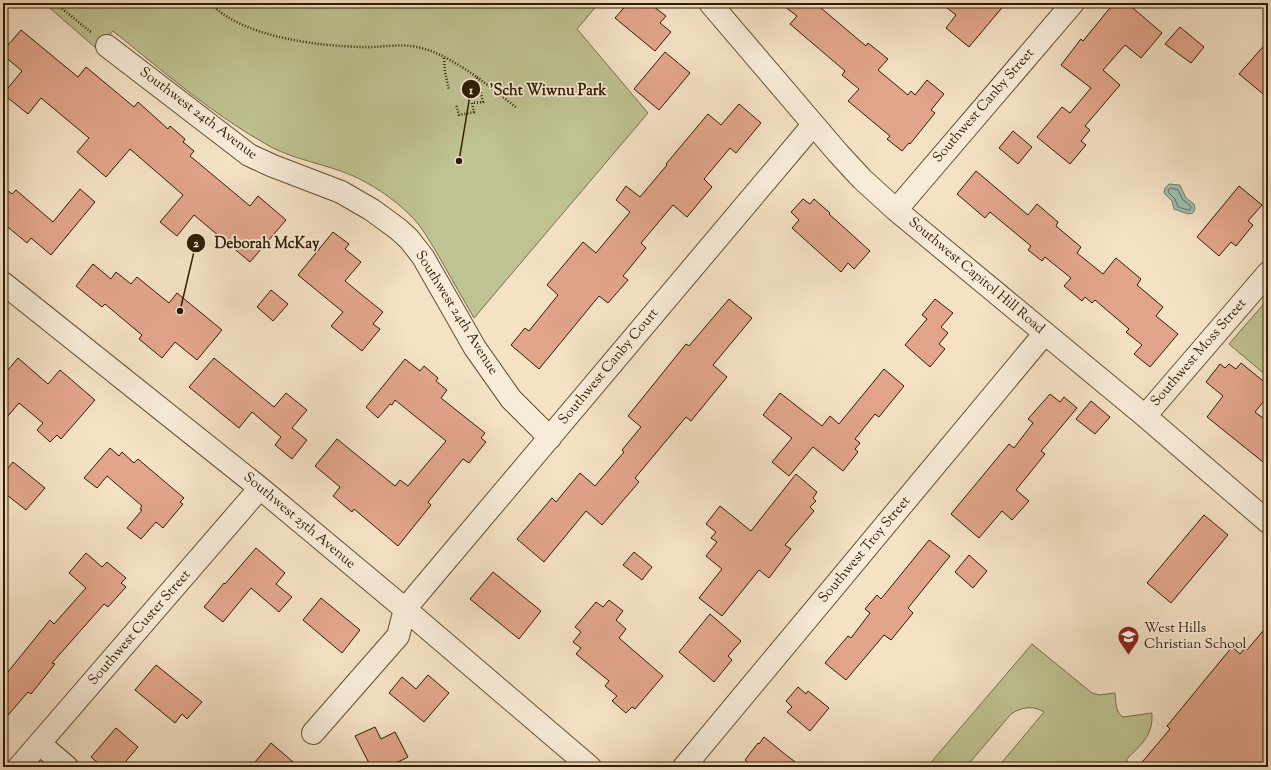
<svg xmlns="http://www.w3.org/2000/svg" width="1271" height="770" viewBox="0 0 1271 770" font-family="'Sorts Mill Goudy',serif">
	<rect width="100%" height="100%" fill="#f5e2c5"/>
	<filter id="stains"><feTurbulence type="fractalNoise" baseFrequency=".005" numOctaves="4"/><feColorMatrix values="0 0 0 0 .2 0 0 0 0 .09 0 0 0 0 .02 0 0 0 .5 -.17"/></filter>
	<radialGradient id="worn" r=".72"><stop offset=".6" stop-color="#630" stop-opacity="0"/><stop offset="1" stop-color="#630" stop-opacity=".3"/></radialGradient>
	<path fill="#bfc292" stroke="#786f49" d="M44,3H599L577,29L648,113L474,318C463,299 452,280 441,260C431,244 423,227 408,213C392,198 372,184 351,175C325,164 296,160 271,147C213,115 164,72 113,31L97,49Z
		M1268,299V377L1229,344Z
		M1032,644L1092,693L1099,695L1115,693C1116,701 1115,712 1123,717L1152,713C1153,737 1141,744 1126,760L1134,767H998L1044,712C1034,705 1021,707 1011,714L966,767H927Z"/>
	<path fill="#9dbfae" stroke="#727e68" d="M1169,184L1180,185L1186,198L1194,204L1195,209L1193,213L1188,214L1174,209L1172,201L1164,193L1165,188Z"/>
	<g fill="none" stroke-linecap="round" stroke-linejoin="round">
		<path stroke="#676e57" stroke-width="1" d="M1171,188L1178,190L1183,200L1191,206L1190,210H1188L1178,207L1175,199L1168,192L1169,189Z"/>
	</g>
	<path fill="#e2a58c" stroke="#311c00" d="M628,3H649L666,16L660,23L671,32L655,51L615,18Z
		M780,3H815L866,46L868,43L888,59L878,70L908,95L911,91L915,95L927,80L944,94L931,110L935,113L910,144L909,143L902,151L887,139L890,136L848,101L859,89L842,75L845,71L790,24L797,16Z
		M941,3H1006L969,47L946,28L956,15Z
		M1114,3H1127L1162,33L1141,58L1125,45L1103,70L1120,85L1085,126L1090,130L1081,141L1086,145L1070,164L1037,137L1062,107L1070,113L1091,88L1061,65L1081,39L1083,41Z
		M1180,27L1204,47L1191,63L1165,44Z
		M21,30L78,77L86,67L134,107L138,102L168,129L170,126L185,139L183,142L194,151L190,156L250,206L258,196L286,220L250,262L194,215L177,236L160,222L183,195L130,149L106,177L77,152L89,138L41,98L28,114L3,94L22,71L3,55V51Z
		M1268,41V98L1239,74Z
		M665,52L690,73L659,110L634,89Z
		M739,104L761,123L736,153L730,148L704,179L712,187L687,217L673,205L641,243L646,248L623,276L628,280L608,303L599,296L539,369L511,345L525,328L529,331L558,295L547,285L583,242L596,253L630,212L616,200L626,186L640,197L667,165L666,164L708,114L721,125Z
		M1013,131L1032,147L1018,164L999,148Z
		M976,171L1028,215L1037,204L1058,222L1056,226L1081,247L1077,253L1103,274L1116,258L1141,279L1137,285L1163,307L1156,316L1178,334L1150,367L1134,354L1142,345L1126,332L1129,329L1095,300L1092,303L1085,297L1082,301L1064,286L1071,278L1045,257L1042,261L1028,250L1031,246L990,212L985,218L957,194Z
		M1239,186L1262,205L1248,221L1253,225L1236,246L1231,242L1219,256L1197,237Z
		M3,187L12,194L16,190L53,222L80,189L95,202L51,255L31,238L27,243L3,223Z
		M803,199L810,204L814,199L830,213L829,214L870,251L854,269L848,263L841,272L792,228L799,220L791,212Z
		M333,232L349,244L345,249L361,262L345,281L383,312L373,324L380,329L362,351L331,326L343,312L298,275Z
		M93,264L111,279L116,272L131,284L137,277L169,303L177,293L222,330L197,360L175,342L162,358L139,339L142,335L105,304L102,307L76,286Z
		M271,290L288,304L273,321L257,307Z
		M729,299L752,318L713,365L727,377L691,421L686,417L635,478L639,482L602,525L586,511L544,562L517,539L552,498L556,502L580,473L595,486L624,452L622,450L641,427L628,416L686,344L689,346Z
		M935,299L953,313L941,327L948,333L939,344L945,349L930,367L905,345L927,319L922,315Z
		M18,358L48,384L60,370L95,400L61,439L57,435L50,442L37,430L43,423L19,403L3,422V376Z
		M214,358L274,407L286,393L307,410L292,428L307,440L292,459L275,445L281,437L252,412L239,428L189,387Z
		M405,359L420,371L424,366L438,378L436,381L447,390L441,398L485,433L481,438L486,442L469,463L463,459L428,502L431,505L398,546L354,509L352,512L333,496L340,487L315,466L337,439L395,486L400,480L408,486L446,441L395,400L392,405L390,404L378,418L366,407Z
		M1241,363L1268,385V396L1255,412L1268,422V466L1207,417L1223,396L1206,382L1220,364L1225,368L1229,364L1236,369Z
		M884,369L904,386L879,417L875,414L855,439L860,443L855,449L858,452L843,471L813,447L789,476L772,462L792,438L763,415L780,393L822,426L830,416L839,424Z
		M1050,394L1060,402L1064,397L1077,408L1041,451L1045,454L1016,490L1029,501L1012,520L1002,511L979,538L951,514L1009,444L1014,448L1033,423L1028,419Z
		M1091,401L1110,417L1095,434L1076,419Z
		M110,448L119,456L122,452L134,463L138,459L184,498L180,502L183,504L163,528L156,522L141,539L127,528L142,510L140,509L142,506L107,476L97,488L84,478Z
		M13,462L45,488L26,510L3,492V474Z
		M796,474L817,492L813,498L816,501L810,507L814,511L785,545L791,549L769,578L759,570L722,616L699,598L722,569L706,556L717,542L711,538L716,532L706,524L720,506L751,531Z
		M1204,515L1228,535L1171,603L1147,583Z
		M929,540L950,556L908,608L913,613L891,640L884,635L846,680L825,663L848,636L851,638L870,613L865,609L877,595L881,599Z
		M256,548L285,573L276,584L292,597L279,612L251,588L223,622L204,607L224,583L225,584Z
		M634,552L652,567L642,580L623,565Z
		M86,553L102,567L107,562L126,578L121,583L126,587L108,607L104,604L52,663L55,664L31,694L28,692L3,721V678L50,620L54,624L86,588L69,573Z
		M969,555L987,571L973,588L955,572Z
		M493,572L541,611L519,639L470,599Z
		M321,598L360,630L342,653L303,620Z
		M609,600L623,611L616,620L626,629L619,638L663,676L635,709L632,707L626,713L612,701L617,696L605,686L609,681L576,654L581,648L573,642L581,632L575,627L596,602L603,607Z
		M710,614L741,641L728,656L732,660L714,682L679,652Z
		M1268,625V767H1138L1170,729L1167,726L1232,647L1240,654L1245,648L1247,650Z
		M156,665L202,702L187,719L182,714L175,723L135,690Z
		M428,675L449,693L424,722L389,693L402,677L416,689Z
		M798,687L806,694L808,691L829,708L810,731L787,712L792,707L786,701Z
		M375,727L381,739L395,732L408,757L388,767H371L355,736Z
		M116,728L138,747L121,767H103L91,757Z
		M764,737L786,755L802,767H753L745,760L758,743L759,744Z
		M271,743L299,767H251Z"/>
	<g fill="none" stroke-linecap="round" stroke-linejoin="round">
		<defs>
			<path id="minor" d="M710,3L838,153L862,179L896,210L1145,416L1268,522
				M107,46L249,155L273,166L341,192L372,210L398,229L409,239L423,257L475,348L511,399L550,438
				M896,210L1073,3
				M3,283L260,488L405,609L590,767
				M1145,416L1268,273
				M313,733L398,636L405,609L813,125
				M40,744L67,767
				M19,767L260,488
				M684,767L1045,333"/>
		</defs>
		<use href="#minor" stroke="#624e31" stroke-width="24"/>
		<path stroke="#311c00" stroke-width="2.5" stroke-dasharray="1 2" stroke-linecap="butt" d="M55,3L92,33
			M210,3C242,37 317,46 362,47C380,48 399,43 417,47C438,51 459,65 477,77L483,102L472,103L474,112L459,115L456,104
			M444,58L445,72L449,90
			M477,77L517,108"/>
		<use href="#minor" stroke="#f8ecd9" stroke-width="22"/>
	</g>
	<defs>
		<symbol id="school-pin" viewBox="-11 -11 22 30"><path d="M0 17L-7.5 6A9.5 9.5 0 1 1 7.5 6Z" fill="#8f2418" stroke="#f8ecd9"/><path d="M0-5L7-2L0 1L-7-2ZM-4 1L0 2.5L4 1V4Q0 6-4 4Z" fill="#fff"/></symbol>
	</defs>
	<g fill-rule="evenodd">
		<use href="#school-pin" x="1116" y="624" width="25" height="34"/>
	</g>
	<g text-anchor="middle" dominant-baseline="central" stroke-width="3.5" stroke-linejoin="round" paint-order="stroke">
		<g font-size="14" fill="#311c00" stroke="#f8ecd9">
			<text transform="translate(984 106) rotate(-49)">Southwest Canby Street</text>
			<text transform="translate(198 114) rotate(37)">Southwest 24th Avenue</text>
			<text transform="translate(976 276) rotate(40)">Southwest Capitol Hill Road</text>
			<text transform="translate(456 313) rotate(58)">Southwest 24th Avenue</text>
			<text transform="translate(1199 353) rotate(-49)">Southwest Moss Street</text>
			<text transform="translate(609 367) rotate(-50)">Southwest Canby Court</text>
			<text transform="translate(299 521) rotate(40)">Southwest 25th Avenue</text>
			<text transform="translate(865 550) rotate(-50)">Southwest Troy Street</text>
			<text transform="translate(140 628) rotate(-49)">Southwest Custer Street</text>
		</g>
		<g font-size="14" fill="#311c00" stroke="#f8ecd9" text-anchor="start">
			<text x="1144" y="629">West Hills<tspan x="1144" dy="16">Christian School</tspan></text>
		</g>
	</g>
	<path fill="none" stroke="#311c00" stroke-width="1.5" d="M459 161L471 89M180 311L196 243"/>
	<g fill="#311c00" stroke="#f8ecd9" stroke-width="1.5">
		<circle cx="459" cy="161" r="4"/>
		<circle cx="180" cy="311" r="4"/>
		<circle cx="471" cy="89" r="10"/>
		<circle cx="196" cy="243" r="10"/>
	</g>
	<g font-size="12" text-anchor="middle" font-weight="bold" fill="#fff">
		<text x="471" y="94">1</text>
		<text x="196" y="247">2</text>
	</g>
	<g font-size="15" text-anchor="middle" font-weight="bold" fill="#311c00" stroke="#f8ecd9" stroke-width="3.5" stroke-linejoin="round" paint-order="stroke">
		<text x="548" y="95">'Scht Wiwnu Park</text>
		<text x="267" y="248">Deborah McKay</text>
	</g>
	<rect width="1271" height="770" fill="none" stroke="#f5e2c5" stroke-width="16"/>
	<rect x="4" y="4" width="1263" height="762" fill="none" stroke="#311c00" stroke-width="2"/>
	<rect x="8" y="8" width="1255" height="754" fill="none" stroke="#311c00"/>
	<rect width="100%" height="100%" filter="url(#stains)"/>
	<rect width="100%" height="100%" fill="url(#worn)"/>
</svg>
